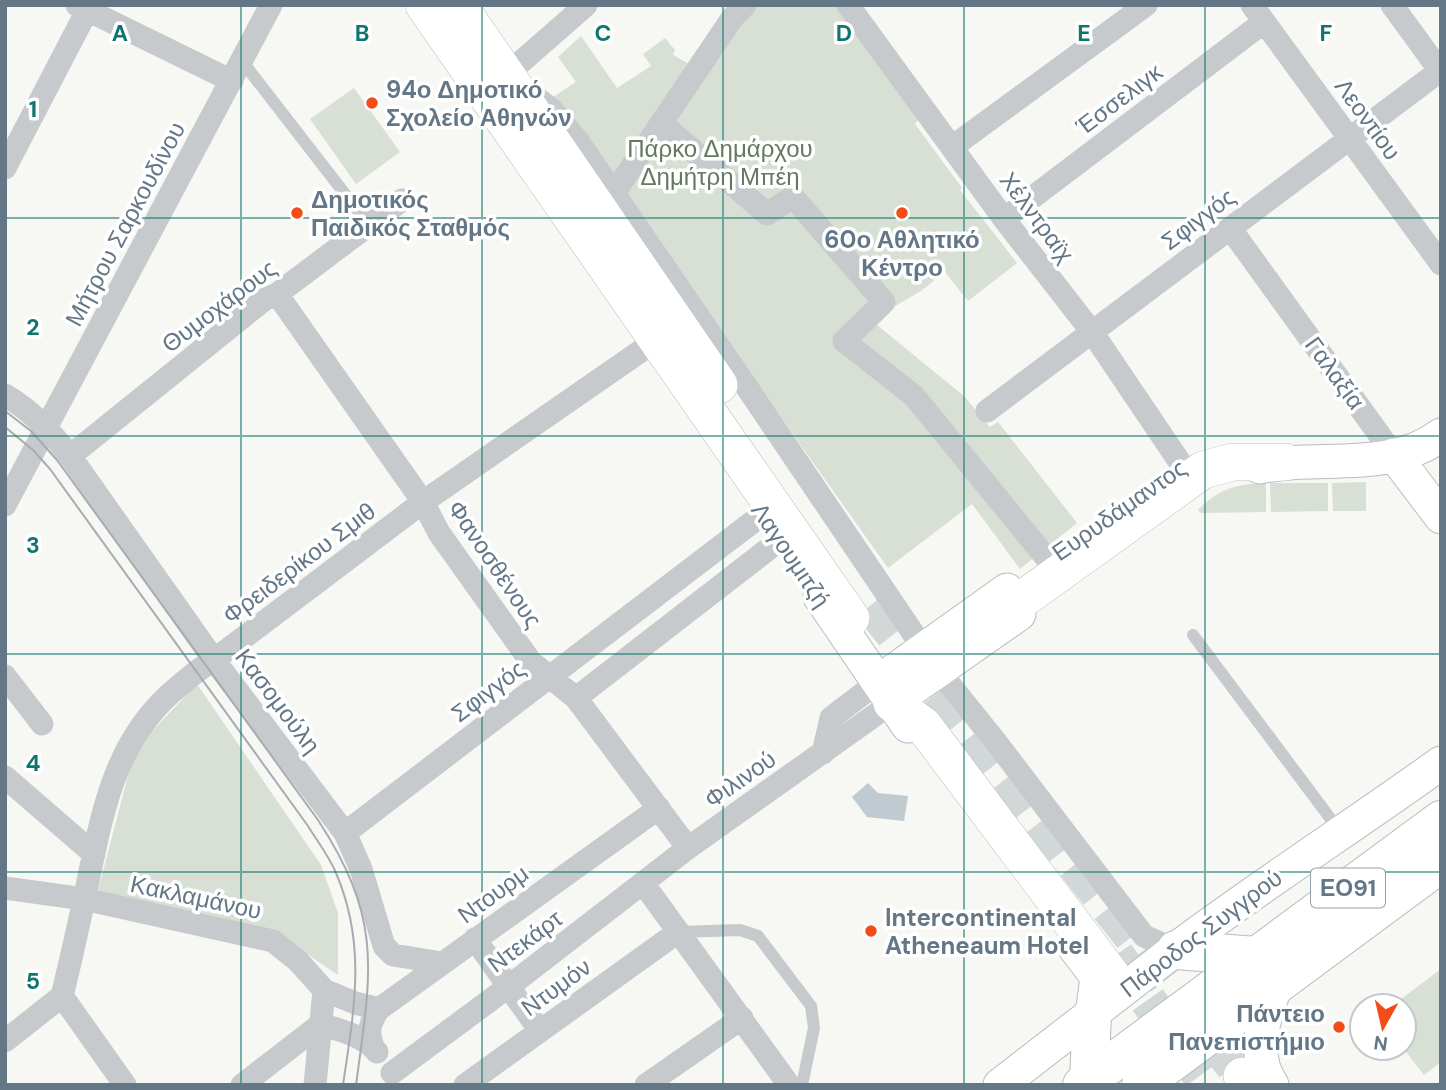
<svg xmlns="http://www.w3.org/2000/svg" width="1446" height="1090" viewBox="0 0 1446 1090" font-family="'DM Sans',sans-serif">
	<rect width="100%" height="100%" fill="#f7f7f3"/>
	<path fill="#d8dfd4" d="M736,5H837L918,120L915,124L962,188L960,190L1017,263L968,301L945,272L921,291L871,320L965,397L990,427L998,422L1077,523L1020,569L972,504L888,568L553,97L576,82L558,57L581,36L617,88L651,66L643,54L665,38L675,50L673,55L691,65Z
		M354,88L400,152L356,184L310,119Z
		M1366,482V511H1333L1332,483Z
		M1266,483V512L1201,513L1198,510C1220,488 1236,484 1266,483Z
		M1270,483H1328V511L1271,512Z
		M197,684L321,865L338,913V975L280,936L96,898L135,749Z
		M1441,969V1062L1424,1075L1403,1048L1404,1006H1392Z"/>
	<path fill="#bfcbd0" d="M868,783L878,793L908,796L904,821L867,817L852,797Z"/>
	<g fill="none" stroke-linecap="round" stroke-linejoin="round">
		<path stroke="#d2d7d8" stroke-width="37" stroke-dasharray="37 18" stroke-linecap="butt" d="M871,605L1242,1076
			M1116,955L1208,1085"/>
		<defs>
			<path id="secondary" d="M1394,455L1441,517
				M1260,467C1319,454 1389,474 1441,435
				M820,597L908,726
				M878,682L1007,590
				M892,703L1019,614
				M1075,948L1097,977L1092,1015
				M1000,1085C1059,1040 1117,994 1176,949C1263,884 1353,826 1441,763
				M1272,1085C1250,1052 1264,1019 1276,985"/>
			<path id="primary" d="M424,5L851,618
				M458,5L719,385
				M988,624L1203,470L1233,462H1285
				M892,703L923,725L1112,976
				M1242,1076L1249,1085"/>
			<path id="highway" d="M1176,950L1256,956
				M1089,1080L1092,1015
				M1082,1085L1441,820
				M1141,1085L1441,863"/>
		</defs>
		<use href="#secondary" stroke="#b6bcc0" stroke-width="35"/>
		<use href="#primary" stroke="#b9bdc1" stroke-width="38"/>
		<use href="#highway" stroke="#b8bcbf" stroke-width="40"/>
		<path stroke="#c6cacd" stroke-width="12" d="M242,61L369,225
			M1193,635L1339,830
			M678,932L740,930L758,936L811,1006L814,1028L802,1085"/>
		<path stroke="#c6cacd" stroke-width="23" d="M77,5L232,81
			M586,5L506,75L551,109L578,141L746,386L938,670L996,742L1144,936L1176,950
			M848,5L1004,219L1092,332L1181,464
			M1252,5L1441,264
			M1392,5L1440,71
			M661,123L767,214L793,197L884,302L844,341L914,396L1048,560
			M952,147L1146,5
			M5,168L90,5
			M614,193L733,17L745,5
			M1004,219L1264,22
			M1230,228L1394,455
			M277,294L423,502L439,533L531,662L576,698L688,848
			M5,395C32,411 51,432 70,456L214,660L345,833L361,869L384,946L393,955L442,963
			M987,411L1441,70
			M70,456L265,299L277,294L402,200
			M5,505L271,5
			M5,676L42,724
			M576,698L780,540
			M823,753L831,718L878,682
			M5,777L94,854
			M345,833L763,514
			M643,883L789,1085
			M5,888L84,899L273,941L298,961L324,990L355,1003L379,1009
			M475,939L540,1031
			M62,996C71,960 79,923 87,886C103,809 115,738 179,686C190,677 201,667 214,660L423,502L648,346
			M62,996L125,1085
			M321,1024C339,1030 365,1036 377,1052
			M5,1041L62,996
			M373,1047C367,1031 370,1022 379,1009L659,808
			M392,1073L508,987L688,848L892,703
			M242,1085L321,1024
			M315,1085L324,990
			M465,1085L678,932
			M646,1085L742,1018"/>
		<use href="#secondary" stroke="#fff" stroke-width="33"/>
		<use href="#primary" stroke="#fff" stroke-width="37"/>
		<use href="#highway" stroke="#fff" stroke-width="38"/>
		<path stroke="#a6acb2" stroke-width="2" d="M5,411L31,431L57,460L318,820C384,921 371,972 356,1085
			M5,427L33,450L50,469L308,826C317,841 329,856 336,873C367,945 354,1010 343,1085"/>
	</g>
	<path fill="none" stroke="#0f766e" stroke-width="2" stroke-opacity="0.55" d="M241,5V1085M482,5V1085M723,5V1085M964,5V1085M1205,5V1085M5,218H1441M5,436H1441M5,654H1441M5,872H1441"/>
	<g fill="#f24d18" stroke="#fff" stroke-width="2.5">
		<circle cx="372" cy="103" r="7"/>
		<circle cx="297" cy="213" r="7"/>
		<circle cx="902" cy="213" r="7"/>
		<circle cx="871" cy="931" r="7"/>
		<circle cx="1339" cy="1027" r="7"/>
	</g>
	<g text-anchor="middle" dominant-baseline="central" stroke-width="7" stroke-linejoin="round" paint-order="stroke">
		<rect fill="#fff" stroke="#92a0ab" stroke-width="2" x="1311" y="868.5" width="74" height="39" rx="5"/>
		<g font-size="23" font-weight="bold" fill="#637787">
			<text x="1348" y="888">ΕΟ91</text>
		</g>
		<g font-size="24" font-weight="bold" fill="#637787" stroke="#fff" text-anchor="start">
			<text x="386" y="89">94ο Δημοτικό<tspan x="386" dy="28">Σχολείο Αθηνών</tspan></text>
			<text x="311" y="199">Δημοτικός<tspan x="311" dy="28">Παιδικός Σταθμός</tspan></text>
			<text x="902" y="239" text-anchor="middle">60ο Αθλητικό<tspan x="902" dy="28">Κέντρο</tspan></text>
			<text x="885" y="917">Intercontinental<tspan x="885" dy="28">Atheneaum Hotel</tspan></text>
			<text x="1325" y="1013" text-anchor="end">Πάντειο<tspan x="1325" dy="28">Πανεπιστήμιο</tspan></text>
		</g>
		<g font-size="24" fill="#637787" stroke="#fff">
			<text transform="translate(1119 99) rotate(-37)">Έσσελιγκ</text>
			<text transform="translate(1368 119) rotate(54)">Λεοντίου</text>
			<text transform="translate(1037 217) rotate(53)">Χέλντραϊχ</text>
			<text transform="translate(1198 219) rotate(-37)">Σφιγγός</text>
			<text transform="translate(125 224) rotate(-62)">Μήτρου Σαρκουδίνου</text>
			<text transform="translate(219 306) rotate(-37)">Θυμοχάρους</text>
			<text transform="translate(1335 373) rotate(54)">Γαλαξία</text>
			<text transform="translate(1119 510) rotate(-35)">Ευρυδάμαντος</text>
			<text transform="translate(791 555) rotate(56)">Λαγουμιτζή</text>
			<text transform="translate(299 563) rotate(-37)">Φρειδερίκου Σμιθ</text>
			<text transform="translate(495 564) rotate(56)">Φανοσθένους</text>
			<text transform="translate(488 691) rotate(-37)">Σφιγγός</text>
			<text transform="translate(278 701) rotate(53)">Κασομούλη</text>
			<text transform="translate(740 779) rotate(-35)">Φιλινού</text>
			<text transform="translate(493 894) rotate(-36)">Ντουρμ</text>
			<text transform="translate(196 897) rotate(12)">Κακλαμάνου</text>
			<text transform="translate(1201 933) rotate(-37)">Πάροδος Συγγρού</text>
			<text transform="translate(525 941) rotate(-37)">Ντεκάρτ</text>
			<text transform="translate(556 987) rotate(-36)">Ντυμόν</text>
		</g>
		<g font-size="24" fill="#64795f" stroke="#fff">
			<text x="720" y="148">Πάρκο Δημάρχου<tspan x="720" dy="28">Δημήτρη Μπέη</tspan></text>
		</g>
	</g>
	<g font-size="23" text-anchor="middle" font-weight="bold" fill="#0f766e" stroke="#fff" stroke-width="7" stroke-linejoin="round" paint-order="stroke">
		<text x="120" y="41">A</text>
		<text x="362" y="41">B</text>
		<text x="603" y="41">C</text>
		<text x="844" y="41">D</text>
		<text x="1084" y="41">E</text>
		<text x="1326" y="41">F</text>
		<text x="33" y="117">1</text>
		<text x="33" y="335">2</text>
		<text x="33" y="553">3</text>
		<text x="33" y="771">4</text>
		<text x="33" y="989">5</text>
	</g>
	<rect width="1446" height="1090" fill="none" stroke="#637787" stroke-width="14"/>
	<g transform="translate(1383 1027) rotate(188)"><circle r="33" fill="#ffffff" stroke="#c1c9cf" stroke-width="2"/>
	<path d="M0-5L12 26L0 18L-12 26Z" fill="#f24d18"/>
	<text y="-10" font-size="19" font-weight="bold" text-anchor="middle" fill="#637787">N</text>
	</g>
</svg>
